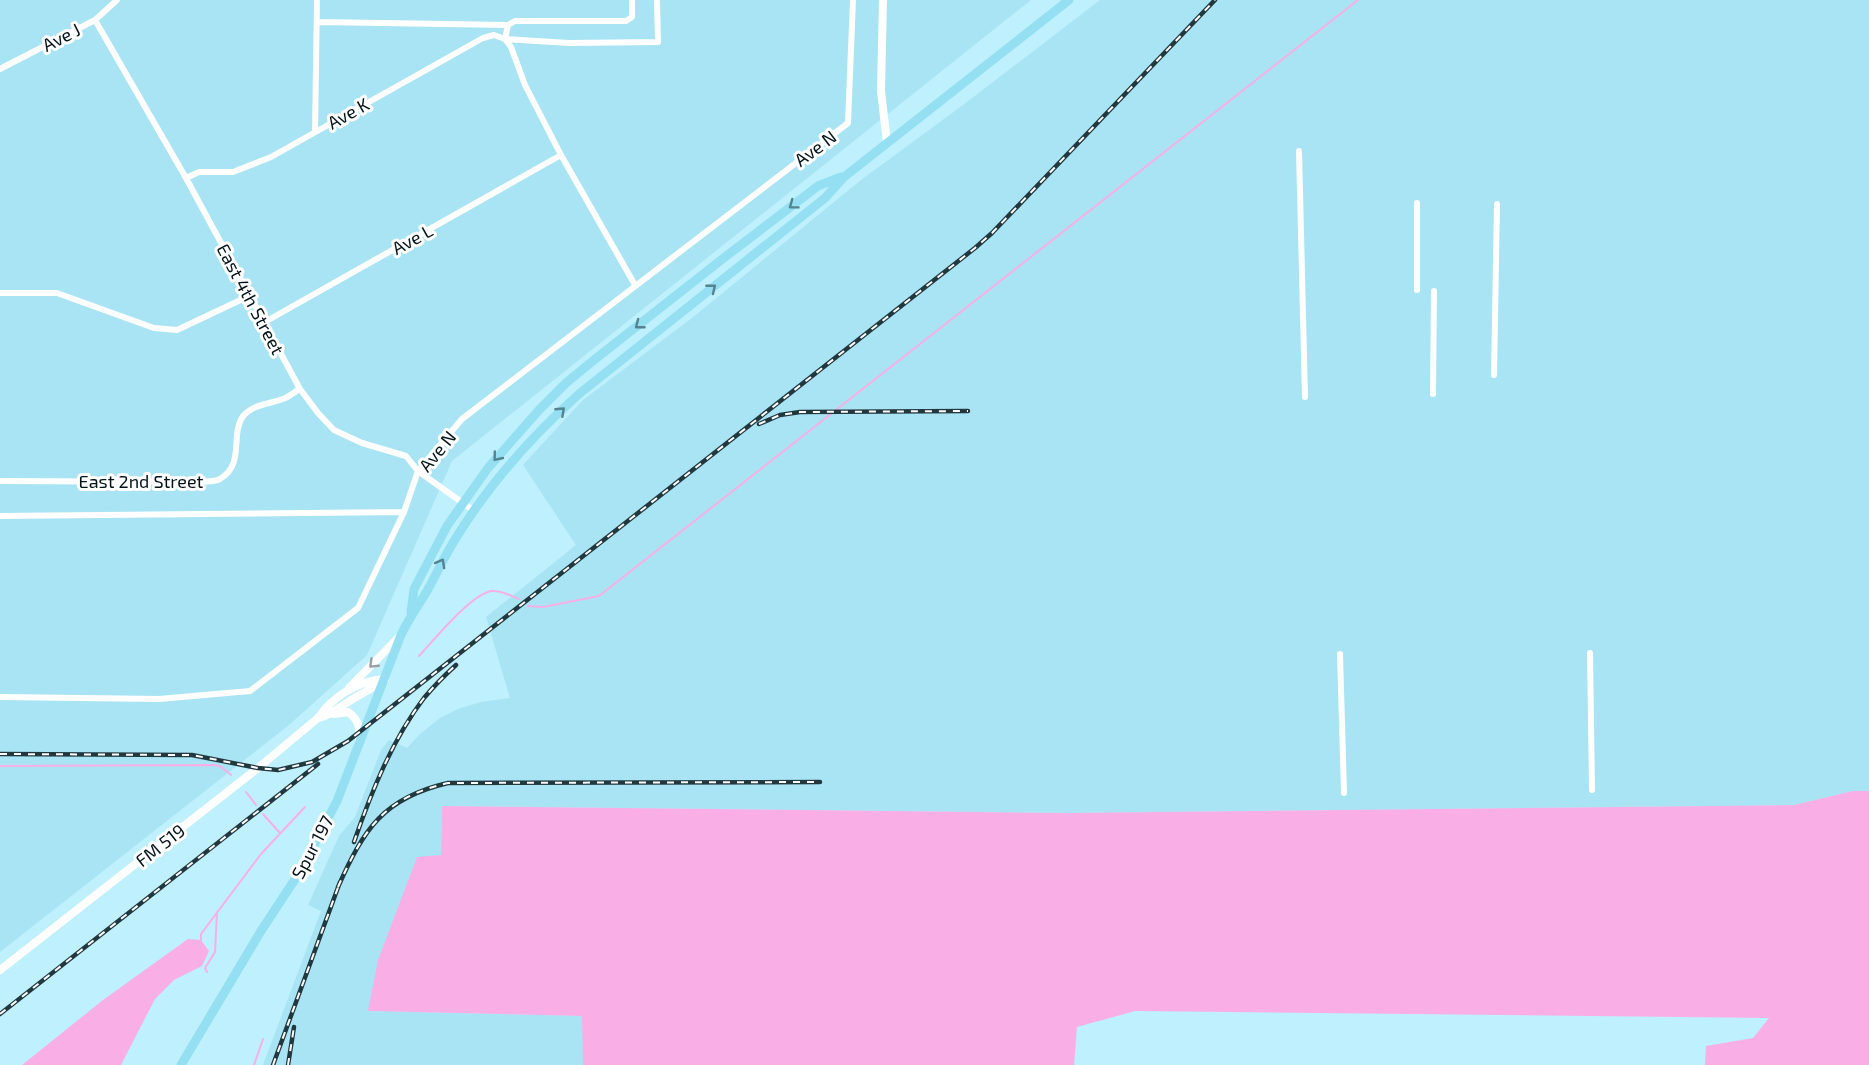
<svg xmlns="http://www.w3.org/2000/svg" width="1869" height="1065" viewBox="0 0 1869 1065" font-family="'Exo 2',sans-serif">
	<rect width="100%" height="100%" fill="#bef0fd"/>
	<path fill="#a9e4f5" d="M0,0H1031L452,461L367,655L289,725L0,952Z
		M1100,0H1869V791H1853L1794,805L1068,813L442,806L441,856L369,1011L583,1016V1065H263L321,911L308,905L339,836L355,817L381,750L389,740L407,748L420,734L440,718L458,709L481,702L510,698L486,617L576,545L523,465L583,400L692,318L861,180L963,105Z"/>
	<path fill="#f9afe6" d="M1853,791H1869V1065H1705L1706,1046L1753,1038L1769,1018L1135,1011L1077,1027L1074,1065H583L582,1016L368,1011L378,960L417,857L441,855L442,806L1068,813L1794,805Z
		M188,939L201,940L209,951L202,966L174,980L155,999L121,1065H22L103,1000Z"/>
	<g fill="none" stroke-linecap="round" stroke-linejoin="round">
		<path stroke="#f9afe6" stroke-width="2" d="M528,606L543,607L599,596L1358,0
			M419,656C434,640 472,593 492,591C501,590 511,596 519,599
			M0,766L212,765L220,766L231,775
			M246,792L256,805
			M263,814L279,832
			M201,940V934L261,854L305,807
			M207,972L205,968L215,952L217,912
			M254,1065L263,1039"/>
		<path stroke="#fff" stroke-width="6" d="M95,20L186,178L300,389L318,413L334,430L362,443L406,456L418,471L474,511
			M318,22L508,25L505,39L569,43L658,42L657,0
			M508,25L515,21H626L632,17V0
			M0,69L95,20L117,0
			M315,132L317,0
			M1299,151L1305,397
			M186,178L199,172H233L271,157L483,38L494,35L505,39L511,47L525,85L561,155L635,285
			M1417,203V290
			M0,293H57L154,328L177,330L249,296
			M263,323L561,155
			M1494,375L1497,204
			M1433,394L1434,291
			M0,481L196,482C203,482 214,482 220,479C246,464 229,433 244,415C254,404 270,404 283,399C289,397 294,392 300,389
			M0,516L404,512
			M1590,653L1592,790
			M1340,654L1344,793
			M0,697L159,699L250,691L358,608L404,512L418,471L462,419L848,123L853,0"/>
		<path stroke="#fff" stroke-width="8" d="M883,0L881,91L887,143
			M349,688L399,637
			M334,714L348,712C359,720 360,727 359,740
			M318,718C331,715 337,709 348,702C360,694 373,689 385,679
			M0,970L258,768L318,718C333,696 358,681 385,679"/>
		<path stroke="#94e0f2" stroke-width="9" d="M411,612L414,589L447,526L488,468L539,410L566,383L594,360L725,257L818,186L841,177
			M181,1065L261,931L301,870L337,801L401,635C409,618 418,606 427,591C437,573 445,555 456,538C489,484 532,436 579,394L825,198L844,177L1069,0"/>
		<defs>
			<path id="rail" d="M759,424L780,415L800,412L968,411
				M0,754L192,755L258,768L278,770L312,762L348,741L975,248L992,233L1215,0
				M354,842C371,793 392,740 424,698C434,686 445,675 456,665
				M338,887C364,829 383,798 448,783L820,782
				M0,1014L318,764
				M273,1065L340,882
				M288,1065L294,1027"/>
		</defs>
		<use href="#rail" stroke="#22383f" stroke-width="4.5"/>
		<use href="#rail" stroke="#fff" stroke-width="2" stroke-dasharray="7" stroke-linecap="butt"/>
	</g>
	<defs><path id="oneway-chevron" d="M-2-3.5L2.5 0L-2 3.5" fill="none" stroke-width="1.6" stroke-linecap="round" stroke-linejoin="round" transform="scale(1.5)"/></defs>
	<g stroke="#538490">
		<use href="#oneway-chevron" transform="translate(793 205) rotate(143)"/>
		<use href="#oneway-chevron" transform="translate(712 288) rotate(-39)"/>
		<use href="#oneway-chevron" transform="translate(639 325) rotate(142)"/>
		<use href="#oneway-chevron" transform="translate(561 411) rotate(-43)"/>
		<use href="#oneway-chevron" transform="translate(497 457) rotate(129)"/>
		<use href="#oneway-chevron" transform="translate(441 563) rotate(-61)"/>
	</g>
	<use stroke="#9aa1a3" href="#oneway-chevron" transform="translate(373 664) rotate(136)"/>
	<g text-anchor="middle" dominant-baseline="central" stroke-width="6" stroke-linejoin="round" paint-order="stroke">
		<g font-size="18" fill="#031419" stroke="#fff">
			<text transform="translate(61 37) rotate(-27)">Ave J</text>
			<text transform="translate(348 113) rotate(-29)">Ave K</text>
			<text transform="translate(815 148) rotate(-37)">Ave N</text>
			<text transform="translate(412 239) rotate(-29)">Ave L</text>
			<text transform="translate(251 299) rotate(62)">East 4th Street</text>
			<text transform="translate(437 451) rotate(-51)">Ave N</text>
			<text x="141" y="481">East 2nd Street</text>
			<text transform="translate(160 845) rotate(-38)">FM 519</text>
			<text transform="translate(312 847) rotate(-62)">Spur 197</text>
		</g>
	</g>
</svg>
